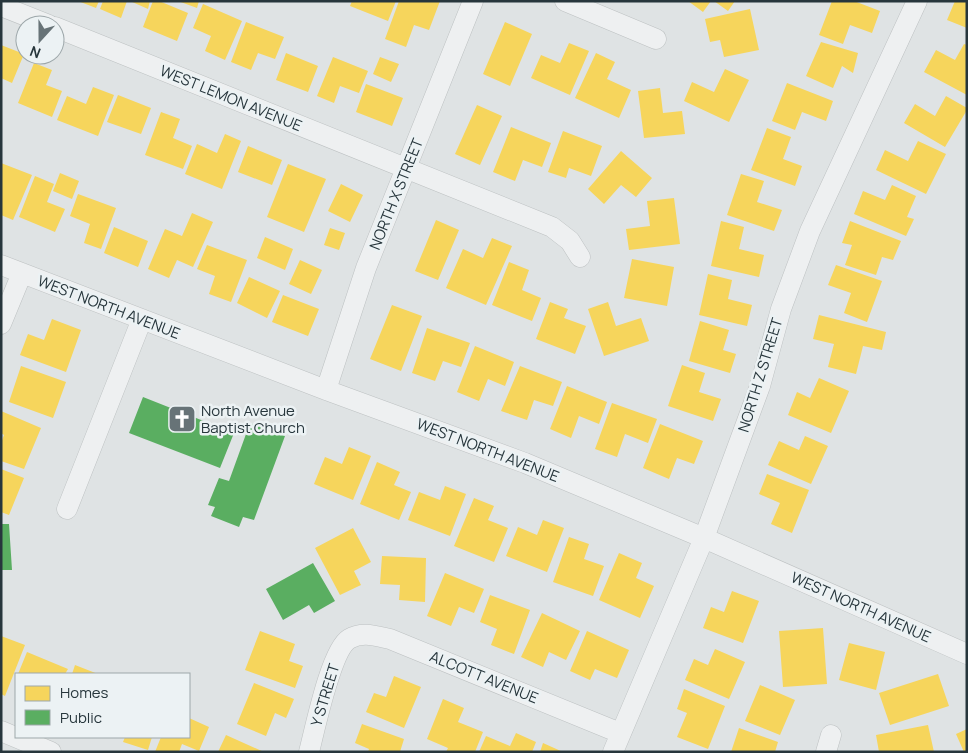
<svg xmlns="http://www.w3.org/2000/svg" width="968" height="753" viewBox="0 0 968 753" font-family="Manrope,sans-serif">
	<rect width="100%" height="100%" fill="#dfe3e4"/>
	<path fill="#f6d55c" d="M78,1H99L96,8Z
		M103,1H127L121,18L100,9Z
		M130,1H150L148,9Z
		M153,1H159L188,13L177,41L143,27Z
		M178,1H199L197,8Z
		M352,1H396L388,21L350,6Z
		M399,1H440L429,30L414,25L406,47L385,39Z
		M688,1H711L703,12Z
		M714,1H735L728,11Z
		M832,1H854L880,11L872,33L850,25L843,44L819,35Z
		M955,1H967V28L947,20Z
		M203,4L242,21L225,60L205,51L211,36L193,28Z
		M750,9L759,50L724,57L720,40L710,42L705,19Z
		M246,22L284,37L275,59L258,53L251,70L231,62Z
		M505,22L532,34L510,86L483,74Z
		M821,42L858,53L853,73L842,66L833,88L806,76Z
		M569,43L589,51L570,95L531,78L541,55L560,63Z
		M964,44L967,45V95L924,72L936,50L955,60Z
		M1,45L24,54L12,83L1,78Z
		M286,53L318,66L308,92L276,80Z
		M596,53L615,62L607,79L631,90L619,118L575,98Z
		M333,57L368,71L359,93L340,86L334,103L317,96Z
		M380,57L399,64L391,82L373,74Z
		M34,63L52,70L46,85L62,91L52,117L18,103Z
		M725,69L749,80L729,122L684,101L692,82L714,92Z
		M787,83L833,101L826,121L802,112L795,130L772,121Z
		M366,84L403,98L392,126L356,112Z
		M93,87L114,95L98,136L57,120L67,96L86,104Z
		M660,88L663,113L682,111L685,134L644,138L638,91Z
		M118,95L151,108L141,134L107,122Z
		M946,96L967,108V110L945,147L904,123L915,104L935,116Z
		M477,105L502,116L480,165L455,154Z
		M161,112L180,119L173,138L192,146L183,169L145,155Z
		M511,127L551,143L542,167L523,160L515,181L493,172Z
		M767,128L791,137L783,159L802,166L795,186L751,170Z
		M563,131L602,146L591,176L569,168L566,178L548,172Z
		M225,134L241,141L222,189L185,174L197,144L217,153Z
		M918,141L946,154L926,194L876,170L885,150L908,161Z
		M248,146L282,160L272,185L238,172Z
		M621,151L652,178L636,197L621,185L604,204L588,189Z
		M1,163L32,175L13,220L1,215Z
		M288,164L326,179L304,232L267,217Z
		M60,173L79,181L72,199L53,191Z
		M741,174L764,181L757,202L782,210L774,231L727,215Z
		M35,176L54,184L47,202L65,209L55,232L19,217Z
		M341,184L363,195L350,222L328,211Z
		M892,185L916,196L907,217L914,219L906,236L854,214L863,191L885,200Z
		M78,194L116,208L101,249L84,243L90,224L70,216Z
		M674,198L680,244L629,250L626,229L650,226L647,201Z
		M192,213L213,222L193,267L177,260L169,278L148,269L165,229L182,236Z
		M436,220L459,230L438,280L415,271Z
		M721,221L744,227L739,249L764,255L759,277L711,266Z
		M850,221L901,241L893,260L882,257L876,275L845,265L852,245L842,243Z
		M114,227L148,241L138,267L104,253Z
		M330,228L345,233L339,250L324,245Z
		M265,237L293,249L285,270L257,258Z
		M492,238L512,246L486,305L446,288L463,249L483,258Z
		M207,245L247,260L231,302L209,294L215,276L197,269Z
		M632,259L674,267L667,306L624,298Z
		M300,260L322,270L311,294L289,284Z
		M509,262L529,270L522,290L541,298L532,321L492,305Z
		M836,265L882,281L867,322L844,313L851,293L828,285Z
		M708,274L732,280L728,299L752,305L747,326L699,315Z
		M249,277L280,291L267,318L237,303Z
		M283,295L319,309L308,336L272,322Z
		M550,302L568,309L564,318L586,326L575,354L536,339Z
		M608,302L616,326L641,318L649,341L604,356L588,309Z
		M392,305L422,316L401,371L370,359Z
		M819,315L886,332L882,350L863,346L856,374L828,367L834,344L813,339Z
		M52,319L81,330L66,372L20,355L28,334L44,340Z
		M700,321L729,330L723,350L736,354L730,373L689,361Z
		M427,328L470,343L461,367L443,361L435,381L412,373Z
		M475,346L514,362L505,386L488,379L479,401L457,392Z
		M682,365L705,373L699,392L721,399L713,421L668,406Z
		M21,366L66,382L53,418L9,402Z
		M520,366L562,382L553,406L534,400L527,420L501,411Z
		M819,378L849,391L831,433L788,415L797,392L810,398Z
		M567,386L607,402L599,424L579,416L571,438L550,429Z
		M612,403L657,419L648,443L625,434L617,457L595,449Z
		M1,411L41,428L24,469L1,461V443L4,435L1,433Z
		M660,424L703,441L694,464L677,458L669,479L643,468Z
		M805,436L828,446L811,484L768,465L779,441L799,450Z
		M349,447L371,456L353,500L314,484L325,457L342,464Z
		M377,462L400,472L394,485L411,492L399,520L360,504Z
		M1,469L24,478L9,515L1,512Z
		M767,474L809,490L792,533L771,524L780,503L759,494Z
		M445,486L466,494L450,536L408,520L419,492L440,500Z
		M474,498L494,506L488,520L508,528L494,562L454,546Z
		M543,520L564,528L547,572L506,556L518,527L537,535Z
		M353,528L371,562L354,571L361,585L340,595L315,548Z
		M569,537L589,544L584,559L604,566L593,596L553,582Z
		M619,553L642,563L636,578L654,586L640,618L599,600Z
		M382,556L426,558L425,602L399,600L400,585L380,584Z
		M445,573L484,589L474,613L459,607L451,626L427,616Z
		M732,591L759,601L743,643L703,628L711,607L724,612Z
		M490,595L530,610L514,654L491,645L497,629L480,622Z
		M542,613L580,631L566,660L549,652L543,667L521,657Z
		M823,628L827,684L783,687L779,631Z
		M260,631L295,644L289,661L303,666L295,688L245,670Z
		M587,631L629,650L617,678L595,669L590,680L570,671Z
		M1,636L25,645L5,696L1,694Z
		M849,643L885,652L876,690L839,680Z
		M715,649L745,662L729,699L685,680L694,659L708,665Z
		M27,652L68,669L65,674H18Z
		M75,665L98,674H72Z
		M938,674L949,706L890,725L879,693Z
		M394,676L421,687L404,728L366,712L374,693L386,697Z
		M254,683L294,699L286,718L275,713L266,736L237,724Z
		M760,685L795,700L780,735L745,721Z
		M684,689L725,706L708,749L677,737L687,713L677,709Z
		M443,699L464,708L458,722L483,732L475,752H446L448,748L427,739Z
		M189,718L209,727L199,751L182,744L179,752H155L161,737H189Z
		M362,724L404,739L400,752H368L369,749L355,743Z
		M928,725L934,752H879L876,735Z
		M739,728L778,742L775,752H731Z
		M967,729V752H964L956,734Z
		M516,733L536,742L532,752H479L486,736L510,746Z
		M226,735L264,752H218Z
		M125,737H152L148,750L123,742Z
		M543,743L563,752H540Z"/>
	<path fill="#5aae61" d="M143,397L234,433L220,468L129,433Z
		M250,423L285,436L254,520L243,517L239,527L211,516L215,507L208,505L219,478L229,481Z
		M1,524H9L12,570H1Z
		M313,563L335,601L314,613L309,605L283,620L266,589Z"/>
	<g fill="none" stroke-linecap="round" stroke-linejoin="round">
		<defs>
			<path id="minor" d="M565,1L656,39
				M1,6L49,25
				M55,27L552,227L570,241L580,257
				M1,265L326,390L525,463L704,538L967,654
				M1,324L22,273
				M326,390L366,268L473,1
				M67,509L142,319
				M1,731L51,752
				M309,752C315,729 331,650 349,639C362,631 376,636 390,639L620,733
				M613,752L704,538L760,386L781,309L810,231L917,1
				M826,752L831,735"/>
		</defs>
		<use href="#minor" stroke="#bdc1c2" stroke-width="21"/>
		<use href="#minor" stroke="#eef0f1" stroke-width="20"/>
	</g>
	<defs>
		<symbol id="church-square" viewBox="-11 -11 22 22"><rect x="-9" y="-9" width="18" height="18" rx="4" fill="#677377" stroke="#ecf2f4"/><path d="M-1.2-6h2.4v3.5h3.3v2.4h-3.3V6h-2.4V-.1h-3.3v-2.4h3.3Z" fill="#fff"/></symbol>
	</defs>
	<g fill-rule="evenodd">
		<use href="#church-square" x="166" y="403" width="32" height="32"/>
	</g>
	<g text-anchor="middle" dominant-baseline="central" stroke-width="5" stroke-linejoin="round" paint-order="stroke">
		<g font-size="15" fill="#27363c" stroke="#ecf2f4">
			<text transform="translate(231 98) rotate(22)">WEST LEMON AVENUE</text>
			<text transform="translate(396 194) rotate(-68)">NORTH X STREET</text>
			<text transform="translate(109 307) rotate(21)">WEST NORTH AVENUE</text>
			<text transform="translate(760 375) rotate(-73)">NORTH Z STREET</text>
			<text transform="translate(488 450) rotate(21)">WEST NORTH AVENUE</text>
			<text transform="translate(861 607) rotate(24)">WEST NORTH AVENUE</text>
			<text transform="translate(484 677) rotate(22)">ALCOTT AVENUE</text>
			<text transform="translate(325 695) rotate(-73)">Y STREET</text>
		</g>
		<g font-size="15" fill="#27363c" stroke="#ecf2f4" text-anchor="start">
			<text x="201" y="410">North Avenue<tspan x="201" dy="17">Baptist Church</tspan></text>
		</g>
	</g>
	<rect width="968" height="753" fill="none" stroke="#27363c" stroke-width="5"/>
	<rect x="15" y="673" width="175" height="65" fill="#ecf2f4" stroke="#9da7aa"/>
	<rect x="25" y="686" width="25" height="15" fill="#f6d55c" stroke="#9da7aa"/>
	<text x="60" y="698" font-size="15" fill="#27363c">Homes</text>
	<rect x="25" y="710" width="25" height="15" fill="#5aae61" stroke="#9da7aa"/>
	<text x="60" y="723" font-size="15" fill="#27363c">Public</text>
	<g transform="translate(40 40) rotate(201)"><circle r="24" fill="#ecf2f4" stroke="#9da7aa"/>
	<path d="M0-4L9 19L0 12L-9 19Z" fill="#677377"/>
	<text y="-8" font-size="14" font-weight="bold" text-anchor="middle" fill="#27363c">N</text>
	</g>
</svg>
